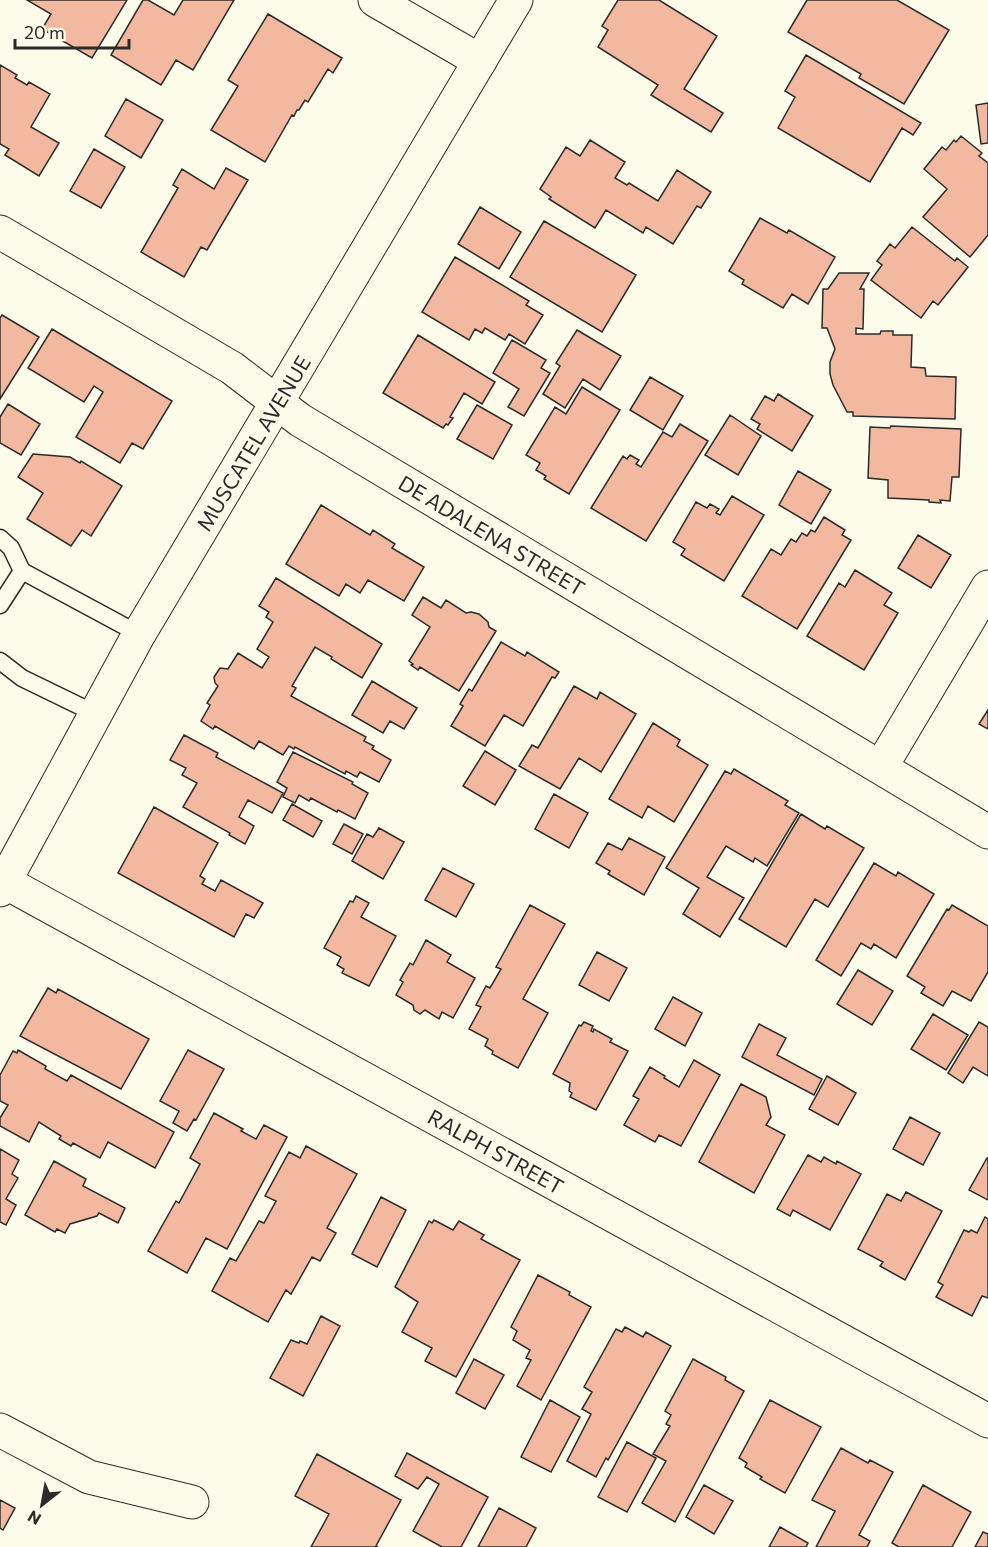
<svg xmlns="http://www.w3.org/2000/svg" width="988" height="1547" viewBox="0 0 988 1547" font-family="Commissioner,sans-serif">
	<rect width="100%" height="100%" fill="#fdfbea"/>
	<path fill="#f2b8a0" stroke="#2b2b2b" stroke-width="1.5" d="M27,0H127L92,58L42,29L51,14Z
		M143,0H148L174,15L183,0H234L193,70L176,60L161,85L111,55Z
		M618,0H659L717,36L684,89L723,113L711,132L651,95L658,85L598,47L608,30L602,26Z
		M807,0H897L949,30L904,104L859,78L861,74L788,32Z
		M268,14L342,58L333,73L328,69L308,102L305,100L299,110H297L294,116L292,115L265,162L211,130L238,86L228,80Z
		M806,55L921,123L913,135L902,128L870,182L778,128L795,97L785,91Z
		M0,65L17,75L15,78L27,85L29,82L50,94L31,127L59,143L39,176L5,155L9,149L0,144Z
		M126,99L163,120L141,158L105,136Z
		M988,103V143L981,144L976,105Z
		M961,136L982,153L979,156L988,163V235L970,257L923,217L947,189L924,169L942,147L946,150L954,140L956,142Z
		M590,140L625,162L615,178L627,185L629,183L658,201L677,170L711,192L701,208L697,206L673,244L646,227L643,233L606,210L595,228L549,199L551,197L540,189L566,147L580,156Z
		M94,149L125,167L101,208L70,191Z
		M226,168L248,180L207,250L201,247L184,277L141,252L178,188L173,185L182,169L214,189Z
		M480,207L521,232L499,269L458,244Z
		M760,218L787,233L789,230L835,257L808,304L792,294L783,308L742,284L744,280L729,271Z
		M544,221L636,275L602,332L510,277Z
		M912,227L955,261L957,258L968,267L938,305L933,301L921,318L871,280L882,265L877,261L890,244L895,248Z
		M455,257L529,301L526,305L543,315L525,344L509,334L505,340L485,328L482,333L475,329L469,340L422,312Z
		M839,273H869L860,289H864L863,329L856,328V334H880L881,331H893V335H912L911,367L925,368L926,376L956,377L955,419L853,416V412H847L833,385L830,374V362L835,349L827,328H822L823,289H828Z
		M2,315L39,337L0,399V318Z
		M52,329L172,401L143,449L132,443L120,463L76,437L103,392L94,386L84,402L28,368Z
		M577,330L621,356L600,390L583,379L565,408L543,394L560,366L556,363Z
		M418,335L495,382L482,404L464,393L450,417L453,418L448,425L446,424L443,428L383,393Z
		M512,340L546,360L541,368L550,373L524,416L508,407L519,389L493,373Z
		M650,377L683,396L663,430L630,410Z
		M582,387L620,410L569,494L544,479L546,476L536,470L540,463L526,455L555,407L566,414Z
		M778,394L813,416L792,451L757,429L760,424L751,419L765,396L774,401Z
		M8,404L40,424L21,455L0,443V417Z
		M477,405L512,425L493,459L457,439Z
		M730,415L761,436L738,475L705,455Z
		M680,424L708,441L646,541L591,508L623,456L627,459L630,455L639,460L636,464L641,467L663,432L672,437Z
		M891,426L961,429L959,477H952L950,501L940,500L941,503L929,502V500L888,498V480L868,478L870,427L890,428Z
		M33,454L70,457L80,463L81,461L122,486L91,536L82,530L71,546L27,519L43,493L18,477Z
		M798,471L831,490L811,524L779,505Z
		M732,496L764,515L724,581L681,555L685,549L673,542L696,502L707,508L710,504L719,509L716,513L720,515Z
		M321,505L370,535L373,530L395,544L392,548L424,567L404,601L368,580L360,593L346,584L339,596L286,564Z
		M824,517L845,530L842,535L851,540L797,629L742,596L771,549L781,555L791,539L796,542L802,533L807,536L811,530L815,532Z
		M918,535L951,555L931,588L898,568Z
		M855,570L892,593L884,605L898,613L864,670L807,636L839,583L845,587Z
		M276,578L382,644L362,678L331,659L332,657L315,647L292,686L296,688L291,696L366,737L364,741L374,746L372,749L391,760L379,782L360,772L357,777L346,771L345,774L295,747L294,749L289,746L283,755L259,741L254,749L215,726L213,729L201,721L210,705L207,703L218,686L215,683L214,677L220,668L228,669L238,653L262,668L269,657L257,649L273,622L266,617L269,612L259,606Z
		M423,597L441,608L446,600L466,613L471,612L479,614L488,622L489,627L496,631L459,691L420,667L418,670L411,665L413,664L409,661L430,627L412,615Z
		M501,642L525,656L527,652L559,672L555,678L552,677L523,726L504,715L485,746L451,726L463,706L460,704L469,689L472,691Z
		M372,681L417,708L404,729L390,721L383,733L352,715Z
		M574,686L597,699L600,692L636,714L601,772L579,758L560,789L519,766L532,745L538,748Z
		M988,710V729L979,724Z
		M653,723L680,740L677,746L708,765L674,822L648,806L642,818L609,799Z
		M184,735L218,753L216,757L283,793L272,813L248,800L239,817L254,826L245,844L229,835L230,833L183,807L197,783L182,775L186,768L170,760Z
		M485,751L516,770L495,805L463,786Z
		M293,752L353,782L352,784L368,793L355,819L338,810L337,812L311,798L309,801L299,795L295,803L283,797L287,788L277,782Z
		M734,769L788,801L785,805L799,813L767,866L755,858L753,862L726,846L707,877L744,898L720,937L683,914L699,888L666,868L725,771L731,774Z
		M554,794L588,813L569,848L535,829Z
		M292,804L322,821L313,837L283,820Z
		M154,807L218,843L200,876L205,879L202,884L215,891L221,880L263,903L254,918L246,914L234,937L118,873Z
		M801,814L825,829L827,826L864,848L828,907L815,899L786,947L739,919Z
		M344,824L363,834L352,854L333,844Z
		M379,828L404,842L383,879L352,861L367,834L373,837Z
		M629,838L665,857L644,895L608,874L610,871L596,863L608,843L622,850Z
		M874,863L896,876L898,872L934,894L896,958L874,944L871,949L861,943L841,976L816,960Z
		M443,868L474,884L456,917L425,900Z
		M356,896L369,903L361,917L396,936L369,986L342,973L344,969L337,965L341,957L324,948L350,901L353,902Z
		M530,905L565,924L523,999L548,1013L518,1068L492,1054L493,1051L485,1046L488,1039L469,1029L481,1007L476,1005L486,986L490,988L501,969L496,967Z
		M952,905L988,926V972L971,1001L952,991L943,1006L921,993L925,987L907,976L947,909L949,910Z
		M426,940L451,955L447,962L475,978L453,1018L442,1012L439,1019L425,1010L420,1014L414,1010L413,1005L396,995L403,982L400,980L410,963L413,965Z
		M597,952L627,968L609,1001L579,985Z
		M858,970L893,991L872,1025L837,1004Z
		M48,988L56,993L58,989L149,1039L121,1089L20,1036Z
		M673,997L702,1013L685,1046L655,1029Z
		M933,1014L968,1035L946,1070L911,1049Z
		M584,1022L593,1026L591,1031L593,1032L594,1029L612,1039L610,1042L628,1051L596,1110L570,1097L572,1093L569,1091L570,1083L553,1074L579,1025L581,1026Z
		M979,1022L988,1027V1076L973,1067L963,1083L948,1073Z
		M759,1024L786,1038L777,1055L822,1079L814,1095L742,1057Z
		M18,1050L46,1066L45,1069L67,1081L71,1075L174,1132L155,1168L108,1142L100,1158L73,1143L71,1146L59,1139L61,1136L39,1122L29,1142L0,1126V1118L8,1105L0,1101V1075L13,1051L17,1053Z
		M188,1050L224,1069L196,1120L194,1119L187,1131L173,1123L179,1111L160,1101Z
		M694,1060L720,1075L681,1146L659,1135L655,1142L624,1125L639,1099L633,1096L650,1067L665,1076L664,1078L679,1087Z
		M827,1076L856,1093L838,1125L809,1109Z
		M741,1084L766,1097L771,1117L766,1125L785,1135L754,1193L699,1162Z
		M214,1113L243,1129L241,1131L256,1139L264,1125L287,1137L227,1249L206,1238L187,1273L148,1251L176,1201L179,1203L200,1164L190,1158Z
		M910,1117L940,1133L923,1165L893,1149Z
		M306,1146L357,1174L327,1228L336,1233L320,1261L312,1257L291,1294L286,1290L268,1322L212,1291L230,1258L236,1261L259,1221L264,1223L276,1201L265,1196L289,1152L300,1158Z
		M0,1149L19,1160L12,1174L18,1178L6,1199L16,1205L6,1225L0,1222Z
		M808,1155L821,1162L824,1157L836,1164L837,1161L861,1174L830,1230L793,1210L790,1216L777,1209Z
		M987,1158H988V1200L969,1190Z
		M54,1161L86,1179L83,1186L125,1208L118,1223L99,1213L97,1216L70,1224L65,1233L57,1229L55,1232L25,1215Z
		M906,1192L942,1211L905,1280L880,1266L883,1262L858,1249L887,1194L901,1201Z
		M381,1197L406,1210L377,1267L352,1254Z
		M985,1217L988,1219V1298L982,1296L972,1316L936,1297L943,1285L938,1282L964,1230L969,1232L971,1230L977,1233Z
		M434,1220L453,1230L459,1221L484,1235L481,1239L520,1260L456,1377L425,1361L432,1348L402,1332L418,1302L395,1287L429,1221L432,1223Z
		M538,1275L570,1292L569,1295L591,1307L541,1400L517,1386L531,1360L526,1358L530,1350L513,1340L517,1331L511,1327Z
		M321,1316L340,1326L303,1396L270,1378L291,1340L299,1343L300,1341L307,1344Z
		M625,1327L643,1337L646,1332L671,1346L608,1460L606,1458L596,1477L567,1461L591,1414L582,1409L592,1392L584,1387L616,1329L622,1332Z
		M474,1359L504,1375L485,1409L456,1393Z
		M693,1359L726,1377L725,1380L744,1391L675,1522L642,1503L666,1461L653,1454L670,1426L666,1424L671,1415L665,1411Z
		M550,1400L580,1417L551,1472L521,1457Z
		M770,1400L821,1427L785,1493L760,1479L762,1477L745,1467L747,1463L739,1458Z
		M627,1442L656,1458L627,1512L598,1497Z
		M841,1448L868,1463L870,1460L893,1472L859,1535L870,1541L867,1547H816L835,1511L812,1500Z
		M407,1453L488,1497L461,1547H442L413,1531L439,1484L427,1477L418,1489L395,1476Z
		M317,1454L401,1500L376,1546L378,1547H311L329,1514L295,1496Z
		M704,1485L733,1501L714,1534L686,1517Z
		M923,1485L971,1512L952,1547H899L892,1543Z
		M0,1500L15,1508L3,1530L0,1528Z
		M499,1508L536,1528L526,1547H478Z
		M780,1527L808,1543L806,1547H769Z
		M983,1532L988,1534V1547H975Z"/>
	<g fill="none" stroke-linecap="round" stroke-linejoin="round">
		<defs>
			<path id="lane" d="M0,538L11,548L22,571
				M0,605L22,571L139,634
				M0,661L22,678L96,714"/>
			<path id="street" d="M375,0L480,61
				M0,232L232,368L300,420L988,832
				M881,767L988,587
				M5,882L988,1421
				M0,1430L89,1477L192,1502"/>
			<path id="secondary" d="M0,890L139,634L516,0"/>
		</defs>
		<use href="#lane" stroke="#2b2b2b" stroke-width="19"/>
		<use href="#street" stroke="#2b2b2b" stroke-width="35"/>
		<use href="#secondary" stroke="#2b2b2b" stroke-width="35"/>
		<use href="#lane" stroke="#fdfbea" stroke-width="16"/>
		<use href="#street" stroke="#fdfbea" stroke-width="33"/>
		<use href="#secondary" stroke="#fdfbea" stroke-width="33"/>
	</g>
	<g text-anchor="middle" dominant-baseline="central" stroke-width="4.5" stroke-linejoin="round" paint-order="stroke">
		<g font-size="21" fill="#2b2b2b" stroke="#fdfbea">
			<text transform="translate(253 443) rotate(-59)">MUSCATEL AVENUE</text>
			<text transform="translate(492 535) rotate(31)">DE ADALENA STREET</text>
			<text transform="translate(496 1151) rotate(29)">RALPH STREET</text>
		</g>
	</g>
	<g transform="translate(42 1505) rotate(211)" stroke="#fdfbea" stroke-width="4.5" paint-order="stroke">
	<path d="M0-4.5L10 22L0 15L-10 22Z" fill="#2b2b2b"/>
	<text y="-9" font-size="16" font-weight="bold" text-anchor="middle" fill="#2b2b2b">N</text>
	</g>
	<path d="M15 39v9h114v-9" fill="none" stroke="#2b2b2b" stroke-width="3"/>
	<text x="24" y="39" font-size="18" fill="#2b2b2b" stroke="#fdfbea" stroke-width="4.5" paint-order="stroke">20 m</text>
</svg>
